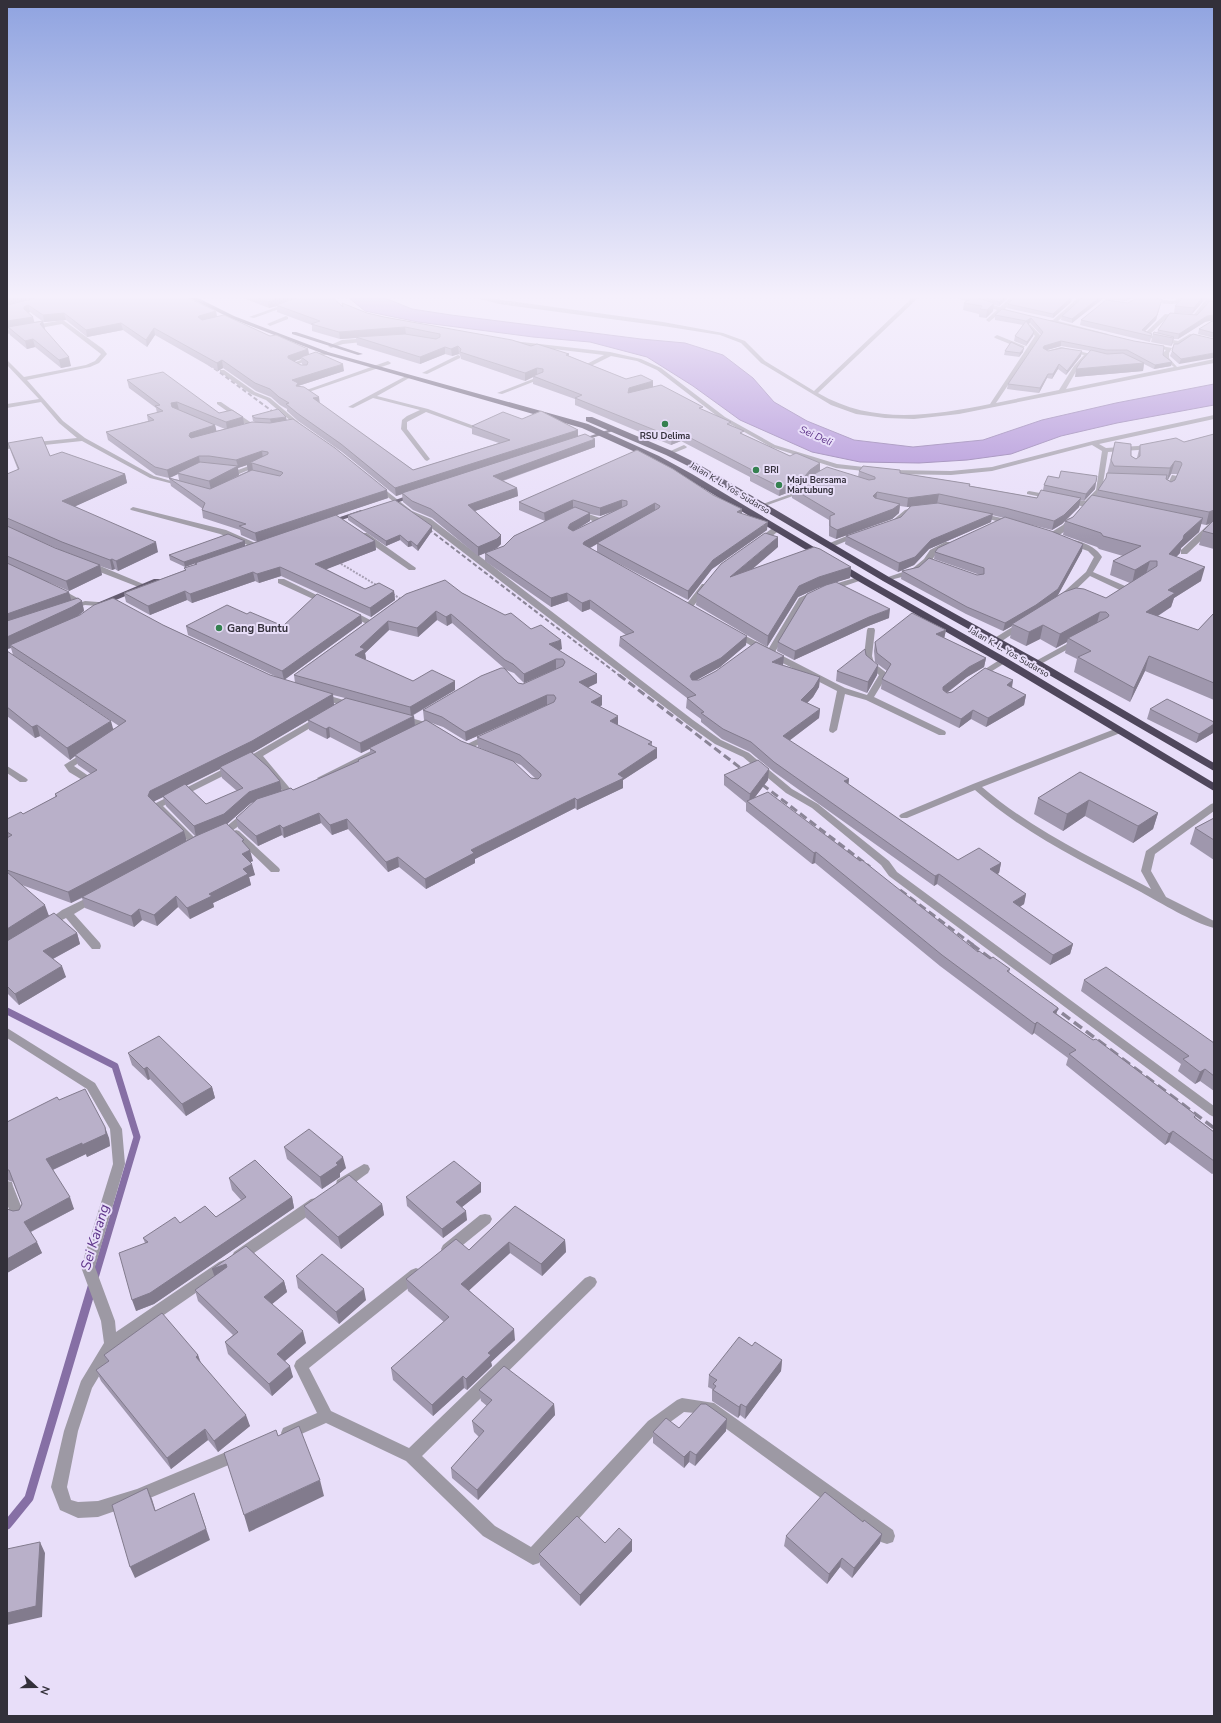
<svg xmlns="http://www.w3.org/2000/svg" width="1221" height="1723" viewBox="0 0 1221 1723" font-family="'Nunito Sans',sans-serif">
	<rect width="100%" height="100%" fill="#e8def9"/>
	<path fill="#a98ad3" stroke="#866fa5" d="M349,298H385L412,309L451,315L641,339L685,343L723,355L753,378L774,402L807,421L854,440L913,447L983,440L1042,420L1116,403L1214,384V405L1117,423L1061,436L1011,454L967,460L919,463L860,462L812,452L740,420L693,386L647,357L590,342L533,337L418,322L365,311Z"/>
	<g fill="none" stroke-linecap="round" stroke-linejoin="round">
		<path stroke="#866fa5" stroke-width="7" d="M7,1011L115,1066L137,1137L92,1288"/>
		<path stroke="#866fa5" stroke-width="9" d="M7,1525L29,1498L92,1287"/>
		<path stroke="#a69fb3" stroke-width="2" stroke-dasharray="2 1.5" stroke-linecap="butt" d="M338,562L378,586
			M393,594L402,600"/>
		<path fill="#9d99a4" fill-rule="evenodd" d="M476,298H487L663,322L723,333L745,341L765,361L814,391L912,298H918L818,393C873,425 930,416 990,404L1035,336L1027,326L1030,324L1041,336L996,403L1059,390L1074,366L1084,355L1061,351L1047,354L1044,352L1061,347L1091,354L1078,368L1066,389L1174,367L1163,358V353L1166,350L1148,346L1151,344L1172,348L1175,344L1142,336L1165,314L1193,316L1207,298H1213L1196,319L1168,317L1149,335L1178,341L1190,334L1214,340V344L1191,338L1176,348H1172L1169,353V358L1177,367L1214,359V363L959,414L914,419L885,418L856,414L831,405L761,363L741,343L720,335L663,326L499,304Z
			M957,298H966L1000,307L1010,298H1016L1005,309L1018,313L1015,315L1002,311L989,322L986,320L997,310Z
			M1078,298H1084L1058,321L1108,334V336L1048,322V320H1053Z
			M1147,298L1174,301L1178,298H1184C1176,309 1160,302 1149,301Z
			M288,303L293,304L254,318L249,317Z
			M286,316L288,317V319L270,326L267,324Z
			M63,320L103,349L107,354L99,363L90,367L27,380L63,421L85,438L154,476L185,485V487L150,478L82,441L7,449V445L77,438L59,423L41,402L7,408V404L39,399L7,365V360L24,377L86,365L95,361L101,354L62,324L7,334V330Z
			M997,335L1024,346L1025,347L1020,348L995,338L994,337Z
			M370,338L372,339V341L343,344L331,348L328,346L342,340Z
			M513,341L610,352L641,359L661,368L725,417L775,445L837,464L873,468L876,470L873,472L836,468L771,447L721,419L657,370L637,361L611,356L585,369L582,367L583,366L604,355L511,344L510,343Z
			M326,351L329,353L328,354L298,364L303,367V369H299L290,364Z
			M458,355L460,356V358L427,374L422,373Z
			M388,361L391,363L390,364L303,394L298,393Z
			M220,370H224L255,392L270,398L303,426V428H299L266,400L251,394L220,372Z
			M406,376L411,377L377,396L428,409L477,427V429H473L426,412L407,422V429L430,459L427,461L425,460L401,429L402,420L407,416L420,410L373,398L353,408L348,407Z
			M538,377L543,378L502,394L497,393Z
			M217,402H221L256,426L248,430H244V428L248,426L217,404Z
			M1214,415V419L1099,444L1106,448L1153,445L1156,447L1153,449L1108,452L1102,490L1092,503L1100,505V507C1093,509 1070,505 1064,500L1067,498L1085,501L1096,490L1102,451L1092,445L992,471L951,475L891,474L888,472L891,470L951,471L992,467L1093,441Z
			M684,445L687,447L686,448L669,455L666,453Z
			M259,462L261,463V465L239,474L222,470L225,468L238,470Z
			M1172,475L1177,476L1169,493H1165L1164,492Z
			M375,485H379L412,511L431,519L693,720L721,740L749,753L792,789L818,804L889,861L897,872L1214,1106V1117L1210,1115L889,876L881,865L812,808L786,793L743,757L715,744L687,724L425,523L408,513L375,487Z
			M802,490L807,491L762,507L757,506Z
			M1029,491L1051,495L1054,497L1051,499L1027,494V492Z
			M918,506L920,507V509L909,512L899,524L889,526L885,524L893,520L905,510Z
			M133,507L226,530L262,546L261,548H255L220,534L131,510L130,509Z
			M577,510L603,519L604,521L600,523H597L575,513L573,512Z
			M979,513L1015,521L1016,523L1012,525L977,516L975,515Z
			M1069,518H1075L1076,520C1070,527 1060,538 1050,537V533L1063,525Z
			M1211,522H1214V528L1187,554H1181V550Z
			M774,527H780L781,529L762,544H756V540Z
			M361,533H367L416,568L415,570H409L361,537Z
			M854,533H860L861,535L832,547H826L825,545Z
			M1068,540C1079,539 1097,547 1102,557L1093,572L1132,589V593H1126L1090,576L1063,602H1057V598L1086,572L1094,557L1088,551L1068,544Z
			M945,542H951L952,544L936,554L930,563L918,573L886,581L882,579L912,569L924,559L930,550Z
			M87,563H93L148,586L144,588H141L87,567Z
			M858,577H861L865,579L824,593L805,602L775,652L845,688L867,695L879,675L866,664L864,656L867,630L868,628H874L875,630L872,656L874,663L888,674L874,697L945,731L946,733L945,735H939L866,700L845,694L837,730L833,733L830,732L829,730L837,691L767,655L731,634L735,632H738L769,648L799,598L818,589Z
			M278,579H284L331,602L327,604H324L278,583Z
			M702,584H705L709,586L692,608H686L685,606Z
			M55,589H61L81,600L77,602H74L55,593Z
			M85,601L98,602L102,604L98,606L85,605L69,610L65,608Z
			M347,611H353L374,622L373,624H367L347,615Z
			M1019,623H1025L1026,625L999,643H993V639Z
			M1074,640H1080L1081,642L1039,665H1036L1032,663Z
			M1001,659H1004L1008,661L981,678L978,679L974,676Z
			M320,693L354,703L355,705L351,708L317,698L316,696Z
			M401,715L435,725L436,727L432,730L398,720L397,718Z
			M319,716L322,717L323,719L322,721L263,756L293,792L295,794L293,796H287L257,759L163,806L200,843L195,846L192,845L152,805L255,753Z
			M1120,727L1124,730L1123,732L982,787C1032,830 1094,859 1151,889L1141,871L1146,851L1211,804L1214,803V811L1155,854L1151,871L1166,897L1214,921V928C1192,922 1161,903 1141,892C1084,862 1023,833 975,790L907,818H901L899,816L901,814L973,784Z
			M490,733L493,734L494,736L493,738L469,749L466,750L461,747Z
			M383,745L386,746L388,748L386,750L325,780H319L317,778Z
			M88,750L93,753L91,755L74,766L96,781L86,786L81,783L84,781L69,772L64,765Z
			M7,766L26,778L28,780L26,782H20L7,773Z
			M247,811L250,812L252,814L250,816C242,823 228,838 216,835L214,833L227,826L244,812Z
			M236,830L239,831L279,868L280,870L279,872H271L233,835L231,833Z
			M95,894L100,897L99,899L74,914L100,943L101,946L100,949H92L66,918L48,927L43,924L62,910Z
			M7,1028L95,1083L122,1129L125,1164L95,1267L115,1321L116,1332L219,1262L224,1260L229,1262L231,1266L229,1270L116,1348L92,1388L78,1431L67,1487L71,1500L78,1502L98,1501L137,1489L238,1447L243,1449L246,1454L243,1459L138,1503L98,1517L78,1518L60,1510L51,1487L64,1431L81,1381L104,1343L101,1321L81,1267L113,1164L110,1129L87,1089L7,1038Z
			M364,1164L368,1165L370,1169L368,1173C360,1178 348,1191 337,1188L336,1184L337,1180Z
			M7,1181L12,1182L13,1186L25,1216L23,1220L18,1221L13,1220L7,1204Z
			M316,1198L321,1199L322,1203L321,1207L244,1260L239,1262L234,1260L232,1256L234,1252L311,1199Z
			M485,1214L490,1215L492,1219L490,1223L453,1253L448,1255L443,1253L441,1249L443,1245L480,1215Z
			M416,1268L421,1270L423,1274L421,1278L309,1368L331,1411L409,1448L585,1278L590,1276L595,1278L597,1282L595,1286L422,1456L495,1526L531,1547L648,1421L677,1400L682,1398L714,1403L893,1530L895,1536L893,1542L887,1544L881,1542L706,1414L684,1412L658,1431L539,1563L533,1565L483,1536L406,1461L326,1423L288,1440L283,1438L281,1433L283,1428L317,1413L294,1366L296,1361L411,1270Z"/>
		<path fill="#645c6f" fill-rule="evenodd" d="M614,428L619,429L580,442L575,441Z
			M415,493L417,494V496L384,507L381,505Z
			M361,510L365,512L363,513L329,524L325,522Z
			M154,579H160L161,581L104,605H101L97,603Z"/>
		<path fill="#4f475c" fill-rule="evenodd" d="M190,298H198L234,316L328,352L588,424L659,456L692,474L864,577L1008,659L1214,783V791L1000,663L858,581L686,478L653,460L582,428L324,354L230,318Z
			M292,332H296L363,354L358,355L292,334Z
			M586,417H592L672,451L700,465L889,577L1040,661L1214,763V771L1032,665L883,581L694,469L666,455L586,421Z"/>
		<path stroke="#8b8597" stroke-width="2" stroke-dasharray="4.5 2.5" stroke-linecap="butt" d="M203,360L280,417
			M423,525L620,676"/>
		<path stroke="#8b8597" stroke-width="3" stroke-dasharray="8 4" stroke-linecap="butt" d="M619,675L870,867
			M900,890L973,945"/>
		<path stroke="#8b8597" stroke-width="3.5" stroke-dasharray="10 5" stroke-linecap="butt" d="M971,944L999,965
			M1050,1004L1214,1128"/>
	</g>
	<path fill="#9f97ad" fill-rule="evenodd" d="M7,298L216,311L217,317L270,336L308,349L309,354L344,371L298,386L299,387L319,397V403L413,470L499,443L472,434V426L522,419L578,430V436L595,447L503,481L517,488L518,496L475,511L501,535V544L497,548L491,551L504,546L561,514L545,521L519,510V502L713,495L742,509V514L767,530L712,569L688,600L608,558L746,645L720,667L697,680H699L784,656L783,665L820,677L819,687L813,697L807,703L820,709L819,718L789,741L849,779L848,784L958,860L1001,863L999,873L997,874L1026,894L1024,904L1020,907L1073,944L1070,954L1050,965L937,884L934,886L774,772L750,752L722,739L701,722V719L686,708L687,698L619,646L620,637L626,635L590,609L582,612L568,601L551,607L485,561V553L478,556L432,518L413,510L403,502L402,494L396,496L342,452L298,421L287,411V409L280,405L271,397L256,391L223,368L218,371L155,335L147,347L123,330L87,337L66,320L44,322H43L45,329L71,366L61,368L35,347L27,349L10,335L8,328H7ZM30,312L42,321L34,322L28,313ZM301,359L302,364L303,365H301L294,361ZM612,512L576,530L590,521V514L600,516ZM597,544V552L590,548L592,547Z
		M243,298H333L342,306V303L367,313L384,317L569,354V356L626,379L653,387L703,410L731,425L744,435L790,456L820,463V471L858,477L859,471L900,473L970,484V486L1037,498L1043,490L1044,485L1059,478L1096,482L1095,489L1084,501L1080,500L1079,507L1062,524L1052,530L1028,524L1083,544L1082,551L1057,596L1106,598L1130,583L1110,575L1113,561L1123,556L1099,549L1097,547L1063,535L1065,521L1073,517L1096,496L1098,490L1106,478L1115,442L1131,456L1136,459L1137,458L1140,445L1184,442L1214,434V549L1199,545L1203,531L1211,523L1206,525L1201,524L1199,532L1181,548L1180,553L1176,557L1201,581L1174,598L1171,607L1158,616L1198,630L1214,613V700L1145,671L1130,702L1074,672L1077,659L1065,653L1067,642L1056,648L1040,639L1026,646L1010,638L1012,626L1003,631L966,614L901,579L902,571L980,575L934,559L935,552L1004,518L992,515L991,522L929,549L914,565L898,572L845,544L846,536L901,517L910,507H907L900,506L899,513L892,519L836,539L829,536V520L792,498V491L779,496L750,481V477L681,441L671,445L575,405V399L533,384V377L525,381L461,359L460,355L459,354L452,356L445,354L420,364L357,345L356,338L340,339L312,331V325L277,312V306L269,308ZM815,474L806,484L803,486L809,478ZM1171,474H1177L1175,480L1171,482L1168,480Z
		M971,298H1008L999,306L994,305L993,311L986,318L979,317V314L963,310L964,303Z
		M1082,298H1131L1126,301L1103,299L1072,323L1061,320L1062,316Z
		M1182,298H1206L1192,314L1174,313L1175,306Z
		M1162,299L1156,320L1145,331L1152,334L1150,342L1080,325L1081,320L1128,303Z
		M1071,302L1053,318L1007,308L1008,304Z
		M1002,309L1163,355L1172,362L1171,366L1154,369L1144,364L1143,371L1075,377L1090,351L1061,346L1046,350L1048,351L1081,356L1066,375L1058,369L1052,379L1047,378L1039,393L1007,389L1008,384L1041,335L1030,323L1028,324L1034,332L1033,336L1026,346L1014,341L1015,336L1023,325L995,320V315Z
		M1214,321V338L1198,334L1199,329Z
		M1205,322L1178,339H1174L1172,345L1171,346L1151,342L1153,334L1157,333L1158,330Z
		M1214,339L1179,364L1170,356L1172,351Z
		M1005,351L1023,352L1019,357L1004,355Z
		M127,380L219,413L243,417L244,424L255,422L253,421L252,416L287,420L388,498L336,515L375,541L376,550L326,569L365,589L394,591L395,600L371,617L281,576L259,583L255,581L192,603L187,600L150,615L126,602L124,593L185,570L184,568L195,565V563L185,567L170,560L169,555L245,541V546L257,542L241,535L240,530L203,518L202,510L203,509L171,486L169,478L156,475L108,440L106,432L148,421L147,415L157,413L156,408L129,388ZM181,411L225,429L216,431L215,425ZM247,465L248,471L239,475L238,468ZM178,474L179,480L170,478Z
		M8,443L50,456L125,474L127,483L75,506L158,552L118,571L115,569L112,570L100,566L102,575L69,591L48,582L72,600L82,601L84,611L78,616L163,625L270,675L281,679L188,635L186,626L247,614L283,626L362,623L284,680L295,683L294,675L406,594L462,593L531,629L562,649L559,650L597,674V683L588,687L602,696V705L600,707L618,725L652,742V746L657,758L623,780V788L577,810L575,808L475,859V863L426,889L399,867L388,872L348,829L332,835L321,823L284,838L282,835L258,846L238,828L236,818L254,802L251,803L227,824L245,845L253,861L250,862L255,875L249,877L251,885L213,903L214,907L190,919L178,907L157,926L142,920L134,927L85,908L82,898L71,903L22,885L49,916L77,933L80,944L53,959L66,977L19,1005L7,993V819L23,814L55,797V794L91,774L78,765L75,756L70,760L40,736L35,738L7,716V651L114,729L119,726L13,655L11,648L7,649V474L18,470L11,452ZM17,531L65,552L79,557L55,548ZM437,620L447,626L452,623L504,668L423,710L424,720H425L415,726L414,716H412L455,690V681H413L364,660L366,659L365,653L389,630L418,637ZM556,669H557L523,684L518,683L506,670L514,673L524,683ZM333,695L345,698L334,705ZM547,705H548L477,737L478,747L521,765L535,778H531L461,741L429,722L443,727L466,741ZM308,720L309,730L327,739L330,737L361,753L370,749V754L358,760V762L293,790L281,791L252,753ZM220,769L222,778L237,791L206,804L186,785ZM163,797L166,806L195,836L186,841L154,801Z
		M348,515L432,526V531L418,551L412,546L408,547L400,540L386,546L348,520Z
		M778,547L751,570L851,567L850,578L836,582L889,618L868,626L794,660L777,651L778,642L825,585L818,588L798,597L767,647L696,605L697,593Z
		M946,630L944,638L986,658L984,667L967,677L947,693L1013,680L1012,688L1026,695L1024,705L986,727L971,719L959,728L881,689L882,679L887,671L875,662L874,651L875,642Z
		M878,665L877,675L867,693L836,681L837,671Z
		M1150,709L1214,722V729L1213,733L1196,743L1147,719Z
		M1080,772L1158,813L1153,829L1133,843L1085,816L1063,831L1034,814L1038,798Z
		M724,775L768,780L754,798L978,952L1010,969L1009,973L1057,1014L1196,1115L1195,1117L1214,1132V1173L1212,1174L1169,1142L1165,1145L1066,1065L1068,1058L1034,1033L1032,1035L940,966L815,863L812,864L746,811V803L724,785Z
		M1214,818V860L1190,844L1195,828Z
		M1084,980L1214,1043V1091L1200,1081L1195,1084L1178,1071L1181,1064L1081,991Z
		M128,1053L212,1087L215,1098L186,1116L150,1079L148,1080L132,1065Z
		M59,1100L109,1138L110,1146L87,1157L86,1154L53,1170L74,1209L31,1232L42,1253L7,1273V1208V1209L13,1211L19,1210L22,1204L13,1182L7,1180V1122Z
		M284,1147L346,1168L340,1173V1177L322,1189L287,1159Z
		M229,1178L292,1197L294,1208L154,1304L136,1311L145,1243L143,1238L180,1223L216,1217L241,1200L232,1190Z
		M481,1183V1192L462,1207L467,1220L443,1238L407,1206L406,1197Z
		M382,1204L384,1215L341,1249L306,1218L304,1206Z
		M515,1206L565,1240L566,1252L542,1276L510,1253L469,1290L515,1340L491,1362L492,1366L467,1390L464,1388L433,1416L393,1380L391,1368L444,1322L408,1291L406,1279L469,1250Z
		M246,1246L284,1281L287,1292L272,1304L306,1343L285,1361L293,1377L272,1396L228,1354L225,1342L233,1335L198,1301L195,1290L214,1276Z
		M296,1276L366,1300L339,1324L298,1288Z
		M752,1346L782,1360L781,1371L745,1419L740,1415L738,1418L712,1401V1389L708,1387L709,1375Z
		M104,1355H198L201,1363L250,1426L218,1452L208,1440L171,1469L101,1381L96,1370L107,1363Z
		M479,1390L554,1404L555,1415L478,1500L452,1478L451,1468L479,1437L474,1432L472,1421L487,1406L481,1401Z
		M679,1428L726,1431L695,1466L689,1462L684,1468L653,1443V1432Z
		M882,1534L880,1543L852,1578L840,1567L827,1584L784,1546L786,1536Z
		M632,1540V1551L580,1606L540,1565L539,1554L605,1543Z"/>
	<path fill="#827b8d" d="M7,298H41L7,305Z
		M278,298H299L276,305L277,306L269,308L268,302Z
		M1004,298H1008L999,306V302Z
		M1072,298L1071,302L1053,318V314Z
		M1099,298H1103L1072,323V319Z
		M1126,298H1131L1126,301Z
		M1202,298H1206L1192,314L1194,308Z
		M1162,299L1156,320L1142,334V330Z
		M994,303L993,311L986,318L987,310Z
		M28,305L30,312L26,314L24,309V307Z
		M216,311L217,318L201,323L198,317L199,316Z
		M64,313L66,320L44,322L43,315Z
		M1214,315V320L1205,322L1178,339L1179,334L1207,316Z
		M33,317L35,324L8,327V328H7V321Z
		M1031,318L1030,323L1026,326V321Z
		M43,321L45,329L42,332L40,324Z
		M121,323L123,330L87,337L86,330Z
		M405,327L406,334L356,337V338L340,339L339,332Z
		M154,328L155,335L147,347L146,340Z
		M1034,332L1033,336L1026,346L1027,342Z
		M1174,337L1172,345L1171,346L1173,338Z
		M33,339L35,347L27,349L25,341Z
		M1061,341V346L1044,351L1043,348L1044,346Z
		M458,346L459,354L452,356L451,349Z
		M445,347V354L420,364V357Z
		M1024,348L1023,352L1019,357L1020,353Z
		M308,349L309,356L301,357V359L289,363L288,356Z
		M1082,351L1081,356L1066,375L1067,371Z
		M1214,353V358L1179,364L1181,359Z
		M69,357L71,366L61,368L59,360Z
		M222,360L223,368L218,371L217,363Z
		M1172,362L1171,366L1154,369L1155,365Z
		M1144,363L1143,371L1075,377L1076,369Z
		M343,364L344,371L298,386L299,391L292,380Z
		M1059,364L1058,369L1052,379L1053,374Z
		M537,368V376H533V377L525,381V373Z
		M1048,374L1047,378L1039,393L1040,388Z
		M653,381V389L628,393L629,388Z
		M319,397L320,404L313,398Z
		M177,402L179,410L172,411L171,403Z
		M243,417L244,424L227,429L226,422Z
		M286,417L287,421L271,423L270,419Z
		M215,425L217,433L192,441L189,436L190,433Z
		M578,430V438L396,496L395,488Z
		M681,433V441L671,445L672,437Z
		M595,439V447L493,484V476Z
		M262,451L263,459L252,463L253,471L248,472L247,465L238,468L239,475L211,490L209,481L238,466L236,460Z
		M199,456L200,464L177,473L178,474L169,478L167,470Z
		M1175,461L1171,474L1167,481L1170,468Z
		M820,463V471L809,478L800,489H793L792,491L779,496L780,487Z
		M125,474L127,483L65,511L62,501Z
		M1096,482L1095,489L1084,501L1086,494Z
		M517,488L518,496L469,513L468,505Z
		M387,490L388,498L257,542L255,533Z
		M877,492L876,502L873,496Z
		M939,494L937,504L907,507L908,498Z
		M1081,498L1079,507L1062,524L1052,530L1054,521Z
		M573,500V508L545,521L544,513Z
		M622,500V508L600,516V508Z
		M655,503V512L584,551L583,544L584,542Z
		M900,504L899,513L892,519L836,539L837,530Z
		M742,509V518L737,512Z
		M1214,510V522L1206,525L1209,512Z
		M590,513V521L570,533L568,528L570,524Z
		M993,514L991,522L929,549L914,565L898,572L899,563L931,540Z
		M1203,518L1199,532L1181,548L1180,553L1165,568L1169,554L1184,535Z
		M768,522L767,530L712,569L688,600V591L713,560Z
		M432,526V531L418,551L417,546Z
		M400,535V540L386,546V541Z
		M501,535V544L497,548L478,556V547Z
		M778,537V547L729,589L730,577Z
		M245,541V546L185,567L184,562Z
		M375,541L376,550L317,573L315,564Z
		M411,541L412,546L408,547V542Z
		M156,542L158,552L118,571L116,561Z
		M1083,544L1082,551L1057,597L1012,624V626L1003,631L1005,623Z
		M112,559L115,569L112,570L110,560Z
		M1150,561L1146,574L1132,584L1135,570Z
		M100,565L102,575L69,591L66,581Z
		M280,567L281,576L259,583L257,574Z
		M851,567L850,578L818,588L798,597L767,647L768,636L799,586L819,577Z
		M1205,567L1201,581L1174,598L1171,607L1142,626L1146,612L1168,590Z
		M253,572L255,581L192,603L190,594Z
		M185,591L187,600L150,615L148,606Z
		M394,591L395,600L371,617L370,608Z
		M69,592L72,603L7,625V614Z
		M567,593L568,601L551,607V598Z
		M590,600V609L582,612V603Z
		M82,601L84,611L75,618L10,645L11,648L7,649V637Z
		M890,609L889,618L868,626L794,660L795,651L869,617Z
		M436,611L437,620L418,637L417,628Z
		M1100,612L1096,627L1068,638L1067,642L1056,648L1060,634Z
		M451,614L452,623L447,626L446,617Z
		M361,615L362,623L284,680L282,671Z
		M388,621L389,630L365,653L366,659L356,665L355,655L360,647Z
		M1043,625L1040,639L1026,646L1029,632Z
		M946,630L944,639L936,634Z
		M747,636L746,645L720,667L691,683L690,676L692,673Z
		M561,640L562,649L549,654V644Z
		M784,656L783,665L772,662Z
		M1149,656L1145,671L1130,702L1134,688Z
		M986,658L984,667L967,677L941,697L943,687L969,667Z
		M556,659V669L524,683V674Z
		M878,665L877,675L867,693L868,682Z
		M597,674V683L579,692V682Z
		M820,677L819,687L813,697L800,710L801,700Z
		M1013,680L1011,690L1007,685Z
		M455,681V690L411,716L410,707Z
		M333,694L334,705L254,752L221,768L220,767V769L164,797L163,796V797L153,802L148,796L150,791Z
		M547,695V705L466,741L465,732Z
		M1026,695L1024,705L986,727L988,718Z
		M602,696V705L591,711V702Z
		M820,709L819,718L782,746L783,736Z
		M973,710L971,719L959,728L961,719Z
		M414,716L415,726L361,753L360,743Z
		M618,716V726L610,721Z
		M111,721L114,732L75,755V756L70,760L67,748Z
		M1214,724V729L1213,733L1196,743L1199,734Z
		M37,725L40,736L35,738L32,727Z
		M329,727L330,737L327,739L326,729Z
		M657,748V758L623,780V788L577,810V800L618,774Z
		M769,769L768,780L750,804L749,803L750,794Z
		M849,779L848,789L844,781Z
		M280,781L282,792L251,803L226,825L196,837L194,826L249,792Z
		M575,798V808L475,859V863L426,889L425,879L471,850Z
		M1089,800L1085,816L1063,831L1067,814Z
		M319,813L321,823L284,838L283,828Z
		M1158,813L1153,829L1133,843L1138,826Z
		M347,819L348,829L332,835L330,825Z
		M280,825L282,835L258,846L256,836Z
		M184,831L187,842L71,903L68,892Z
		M250,850L253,861L244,865L242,854Z
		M816,852L815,863L812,864L814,853Z
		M398,857L399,867L388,872L386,862Z
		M1001,863L999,873L988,879L990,869Z
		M252,864L255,875L249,877L251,885L213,903L214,907L190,919L187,908L209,894L243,869Z
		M939,874L937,884L934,886L935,876Z
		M1026,894L1024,904L1011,912L1013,902Z
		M176,896L178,907L157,926L154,915Z
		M45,905L49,916L7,942V929Z
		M139,909L142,920L134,927L131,916Z
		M77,933L80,944L47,962L43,951Z
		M1073,944L1070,954L1050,965L1053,955Z
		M62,966L66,977L19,1005L15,994Z
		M1058,1008L1055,1019L1053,1012Z
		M1037,1022L1034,1033L1032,1035L1035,1024Z
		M147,1067L150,1079L148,1080L144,1069Z
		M1205,1069L1200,1081L1195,1084L1200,1072Z
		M212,1087L215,1098L186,1116L182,1104Z
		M105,1127L109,1138L110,1146L87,1157L86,1154L50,1171L46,1159Z
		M1173,1131L1169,1142L1165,1145L1169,1134Z
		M343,1157L346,1168L340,1173V1177L322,1189L320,1177L336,1163Z
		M481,1183V1192L457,1211L456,1202Z
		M70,1197L74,1209L28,1233L24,1222Z
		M292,1197L294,1208L154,1304L136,1311L132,1300Z
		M382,1204L384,1215L341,1249L338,1237Z
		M466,1211L467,1220L443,1238L442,1229Z
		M565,1240L566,1252L542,1276L541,1264Z
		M37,1242L42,1253L7,1273V1259Z
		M509,1242L510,1253L463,1296L461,1284Z
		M226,1264L229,1276L216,1281L212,1269Z
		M284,1281L287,1292L267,1308L264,1297Z
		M364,1289L366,1300L339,1324L336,1312Z
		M514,1329L515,1340L491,1362L492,1366L467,1390L466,1379L488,1353Z
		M303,1331L306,1343L280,1365L277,1354Z
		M198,1355L202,1367L196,1357Z
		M782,1360L781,1371L745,1419L746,1407Z
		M290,1366L293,1377L272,1396L269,1384Z
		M463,1376L464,1388L433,1416L432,1405Z
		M554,1404L555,1415L478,1500L477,1490Z
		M741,1404L740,1415L738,1418L739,1407Z
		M246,1415L250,1426L218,1452L214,1441Z
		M727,1419L726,1431L695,1466L696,1455Z
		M205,1429L208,1440L171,1469L167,1458Z
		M690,1451L689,1462L684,1468V1457Z
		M320,1480L324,1496L249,1532L244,1515Z
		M147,1488L152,1499L159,1522L155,1511Z
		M194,1493L210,1540L135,1578L130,1567Z
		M882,1534L880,1543L852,1578L854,1568Z
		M632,1540V1551L580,1606V1595Z
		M40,1542L45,1553L42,1617L7,1625V1613Z
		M842,1558L840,1567L827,1584L829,1574Z"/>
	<path fill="#b9b0c9" stroke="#827b8d" d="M36,298H188L216,311L199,316L198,317L202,320L224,315L270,336L276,335L308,349L288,356V358L301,365H307L308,362L301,357L316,352L343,364L292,380L298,383L296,386L304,387L319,397L313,398L413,470L510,440L472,426L503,412L522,419L541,411L578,430L395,488L341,444L297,413L286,404L289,403L279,397L270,389L255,383L222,360L217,363L154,328L146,340L121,323L86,330L64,313L43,315L28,305L24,307V309L33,317L7,321V305Z
		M259,298H278L268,302Z
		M296,298H333L343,307L342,303L367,313L384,317L512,340L531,346L537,344L569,354L566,355L626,379L641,375L653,381L629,388L628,393L661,385L703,407L699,408L731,422L727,424L744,431L740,433L790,456L796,453L820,463L810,470L801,481L780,487L750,472L754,471L681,433L672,437L575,398L582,395L533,376L543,372V369L537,368L525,373L460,352L461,349L458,346L451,349L445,347L420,357L356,337L405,334L436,339L440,337V334L405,327L339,332L311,324L320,321L276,305Z
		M971,298H978L994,303L987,310L980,309L982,306L964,303Z
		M986,298H1004L999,302Z
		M1014,298H1071L1053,314L1008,304Z
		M1082,298H1099L1072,319L1062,316Z
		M1137,298H1156L1162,299L1157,315L1142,330L1152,334L1151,336L1081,320L1106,300L1128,303Z
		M1182,298H1202L1194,308L1175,306Z
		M1210,301H1214V315L1207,316L1179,334L1158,330L1170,313L1197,315Z
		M1002,309L1134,341L1164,346L1163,355L1172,362L1155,365L1127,350H1106L1061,341L1044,346L1043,348L1048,351L1062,348L1082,351L1067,371L1059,364L1053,374H1048L1040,388L1008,384L1043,332L1031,318L1026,321L1034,332L1027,342L1015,336L1026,321L995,315Z
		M43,321L40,324L69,357L59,360L33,339L25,341L8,327Z
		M1212,321H1214V333L1199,329Z
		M1154,332L1174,337L1173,338L1153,334Z
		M1193,334L1214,339V353L1181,359L1172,351L1174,344H1178Z
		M1011,342L1024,348L1020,353L1005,351Z
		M1091,350L1107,354L1123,353L1144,363L1076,369L1081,361Z
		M163,372L219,413L232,410L243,417L226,422L177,402L171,403L172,407L215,425L190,433L189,436L191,438L252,422L270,423L293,419L335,448L387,490L255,533L239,526L246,524L202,510L205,503L169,478L210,489L252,470L280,476L283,473L282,472L252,463L247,464L268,454V452L262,451L236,460L209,456H199L167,470L155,467L106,432L154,420L147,415L163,411L155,406L160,405L127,380Z
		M278,409L286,417L270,419L255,418L252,416Z
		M585,434L595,439L493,476L517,488L468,505L501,535L497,539L478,547L431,509L412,501L402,493Z
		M1214,434V510L1209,512L1098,490L1106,478L1107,473L1167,475L1166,479L1171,482L1175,480L1182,464L1181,462L1175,461L1170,468L1114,466L1111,460L1115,442L1131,444V456L1136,459L1140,456V445L1176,438L1184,442Z
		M42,437L50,456L62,452L125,474L62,501L156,542L116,561L112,559L110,560L62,542L7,518V474L19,469L8,443Z
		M637,450L673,469L713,495L742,509L737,512L768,522L713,560L688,591L597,543L659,508L660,506L655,503L584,542L583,544L747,636L721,658L692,673L690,676L692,680H699L716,671L756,642L784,656L772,662L820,677L814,687L801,700L820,709L783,736L849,779L844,781L958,860L979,848L1001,863L990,869L1026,894L1013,902L1073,944L1053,955L939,874L935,876L774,762L751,742L723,729L701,713L704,712L687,698L696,695L620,637L634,632L590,600L582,603L567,593L551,598L485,553L504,546L514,536L575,507L590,513L570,524L568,528L573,531L627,505V501L622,500L600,508L573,500L544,513L519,502Z
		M200,462L238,466L209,481L177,473Z
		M863,466L900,470V473L970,484L969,486L1037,498L1041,490L1081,498L1064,515L1054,521L1005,508L939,494L908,498L877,492L873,496L875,498L900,504L893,509L837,530L830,526V516L835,514L793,489L806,484L816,473L827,467L869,480L875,479V477L859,471Z
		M1061,471L1097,476L1096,482L1086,494L1044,485L1048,476L1059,478Z
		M1092,495L1203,518L1184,535L1183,539L1169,554L1205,567L1168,590L1175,593L1146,612L1198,630L1214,613V683L1149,656L1134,688L1078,657L1091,651L1068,638L1108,617L1109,615L1106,612H1100L1060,634L1043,625L1029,632L1012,624L1064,592L1076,588L1084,589L1106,598L1157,566V561H1150L1135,570L1113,561L1141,546L1103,536L1101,533L1065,521L1073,517Z
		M395,500L432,526L417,546L411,541L408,542L400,535L386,541L348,515Z
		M938,503L993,514L931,540L915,557L899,563L846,536L901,517L911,506Z
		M336,515L375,541L315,564L365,589L379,583L394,591L370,608L280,567L257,574L253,572L190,594L185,591L148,606L124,593L186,570L184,568L197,564L195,563Z
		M1005,517L1051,531L1083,544L1058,589L1036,605L1005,623L967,607L902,571L919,567L929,558L977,575L984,574V568L935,552L938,548Z
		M1214,520V534L1203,531Z
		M7,526L55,548L100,565L66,581L7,556Z
		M765,533L778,537L730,577L814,547L820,549L851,567L819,577L799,586L768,636L697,593L721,564Z
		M228,534L245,541L184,562L169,555Z
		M7,563L69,592L7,614Z
		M445,580L462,593L505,615L511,613L531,629L541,625L561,640L549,644L597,674L579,682L602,696L591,702L618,716L610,721L652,742L648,744L657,748L618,774L624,778L577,800L575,798L471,850L474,853L425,879L398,857L386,862L347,819L330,825L319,813L283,828L280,825L256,836L236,818L257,799L291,788L293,790L359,761L358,760L376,752L369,748L426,720L461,741L513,761L531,778L538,779L541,776V774L520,755L477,737L554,702L556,698L554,695H547L465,732L442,717L423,710L481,676L501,668H504L518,683L523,684L563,666L565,662L563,659H556L524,674L513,664L505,660L451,614L446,617L436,611L417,628L388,621L360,647L365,649L355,655L413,681L432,670L455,681L410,707L294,675L406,594Z
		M836,582L890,609L869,617L795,651L778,642L807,594L826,585Z
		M317,594L361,615L282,671L186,626L227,605L247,614L250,612L283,626Z
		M78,598L82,601L72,607L7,637V621Z
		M113,598L163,625L270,675L333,694L252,741L150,791L148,796L184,831L68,892L7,870V838L12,835L7,832V819L21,812L23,814L57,796L55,794L97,770L75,755L126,721L10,645L80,615L94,605Z
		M912,613L946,630L936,634L986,658L969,667L943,687V690L947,693L952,692L985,668L1013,680L1007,685L1026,695L988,718L973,710L961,719L882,679L891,664L877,653L875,642Z
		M865,649L866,655L878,665L868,682L837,671Z
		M7,651L111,721L67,748L37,725L32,727L7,707Z
		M346,698L414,716L360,743L329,727L326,729L308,720Z
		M1167,699L1214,722V724L1199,734L1150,709Z
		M251,752L268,767L280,781L249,792L224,814L194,826L163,796L185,784L206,804L243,788L220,767Z
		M758,760L769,769L750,794L724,775Z
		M1080,772L1158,813L1138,826L1089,800L1067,814L1038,798Z
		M768,792L860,861L862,860L978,952L979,951L990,959L993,957L1010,969L1007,971L1058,1008L1053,1012L1093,1040L1096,1039L1196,1115L1194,1117L1214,1132V1161L1173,1131L1169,1134L1069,1054L1076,1050L1037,1022L1035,1024L942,955L816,852L814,853L747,801Z
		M1214,818V840L1195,828Z
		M226,823L244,840L242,841L250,850L242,854L252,864L243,869L248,874L209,894L212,896L187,908L176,896L154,915L139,909L131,916L82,897L196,836Z
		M7,872L45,905L7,929Z
		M54,913L77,933L43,951L62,966L15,994L7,986V941Z
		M1106,967L1214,1043V1076L1205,1069L1200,1072L1183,1059L1189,1056L1084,980Z
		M159,1036L212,1087L182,1104L147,1067L144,1069L128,1053Z
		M85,1089L105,1127L106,1134L82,1145V1143L46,1159L70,1197L24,1222L37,1242L7,1259V1209L13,1211L19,1210L22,1204L9,1170H7V1122L57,1097L59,1100Z
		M309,1129L343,1157L336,1163L338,1165L320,1177L284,1147Z
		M255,1160L292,1197L150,1293L132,1300L119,1253L148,1242L143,1238L175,1217L180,1223L205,1206L216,1217L246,1197L229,1178Z
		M454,1161L481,1183L456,1202L466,1211L442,1229L406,1197Z
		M349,1175L382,1204L338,1237L304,1206Z
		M515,1206L565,1240L541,1264L509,1242L461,1284L514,1329L488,1353L491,1355L466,1379L463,1376L432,1405L391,1368L449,1317L406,1279L456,1239L469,1250Z
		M246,1246L284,1281L264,1297L303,1331L277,1354L290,1366L269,1384L225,1342L238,1332L195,1290L227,1267L226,1264L212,1269Z
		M322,1254L364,1289L336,1312L296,1276Z
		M162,1313L198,1355L196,1357L246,1415L214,1441L205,1429L167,1458L96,1370L109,1361L104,1355Z
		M739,1337L752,1346L755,1342L782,1360L746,1407L741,1404L739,1407L713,1390L716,1386L713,1384L717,1380L709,1375Z
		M504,1366L554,1404L477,1490L451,1468L484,1431L472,1421L492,1400L479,1390Z
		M701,1404H706L727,1419L696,1455L690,1451L684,1457L653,1432L666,1418L679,1428Z
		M299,1426L320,1480L244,1515L224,1453L276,1430L278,1436Z
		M147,1488L155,1511L194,1493L206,1529L130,1567L112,1505Z
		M825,1492L863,1522L864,1520L882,1534L854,1568L842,1558L829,1574L786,1536Z
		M577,1516L605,1543L619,1528L632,1540L580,1595L539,1554Z
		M40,1542L36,1606L7,1613V1549Z"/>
	<linearGradient id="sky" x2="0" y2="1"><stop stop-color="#8fa3e0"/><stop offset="0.55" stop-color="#f5f0fc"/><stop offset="1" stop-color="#f5f0fc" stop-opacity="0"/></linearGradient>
	<rect width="1221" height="539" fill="url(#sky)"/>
	<g fill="#358150" stroke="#e8def9" stroke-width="1.5">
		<circle cx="665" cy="424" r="4"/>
		<circle cx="756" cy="470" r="4"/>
		<circle cx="779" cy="485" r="4"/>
		<circle cx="219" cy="628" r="4"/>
	</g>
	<g text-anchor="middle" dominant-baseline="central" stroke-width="4" stroke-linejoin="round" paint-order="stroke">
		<g font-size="9" font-weight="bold" fill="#33303a" stroke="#e8def9" text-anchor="start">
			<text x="665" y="436" text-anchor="middle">RSU Delima</text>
			<text x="764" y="470">BRI</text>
			<text x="787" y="480">Maju Bersama<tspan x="787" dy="10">Martubung</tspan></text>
		</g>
		<g font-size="9" fill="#33303a" stroke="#e8def9">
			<text transform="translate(730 488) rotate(31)">Jalan K. L. Yos Sudarso</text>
			<text transform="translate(1009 652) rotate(30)">Jalan K. L. Yos Sudarso</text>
		</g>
		<g font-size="10" font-style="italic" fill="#5b3187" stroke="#e8def9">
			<text transform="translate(816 436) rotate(24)">Sei Deli</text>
		</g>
		<g font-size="11" font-weight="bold" fill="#33303a" stroke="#e8def9" text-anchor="start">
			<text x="227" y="628">Gang Buntu</text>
		</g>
		<g font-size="14" font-style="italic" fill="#5b3187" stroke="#e8def9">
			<text transform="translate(95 1237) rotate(-73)">Sei Karang</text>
		</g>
	</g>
	<rect width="1221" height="1723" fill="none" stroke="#33303a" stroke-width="16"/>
	<g transform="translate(36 1687) rotate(111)" stroke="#e8def9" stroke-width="3" paint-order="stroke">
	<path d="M0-3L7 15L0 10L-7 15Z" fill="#33303a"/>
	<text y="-6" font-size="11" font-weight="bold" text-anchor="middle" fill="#33303a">N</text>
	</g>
</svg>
